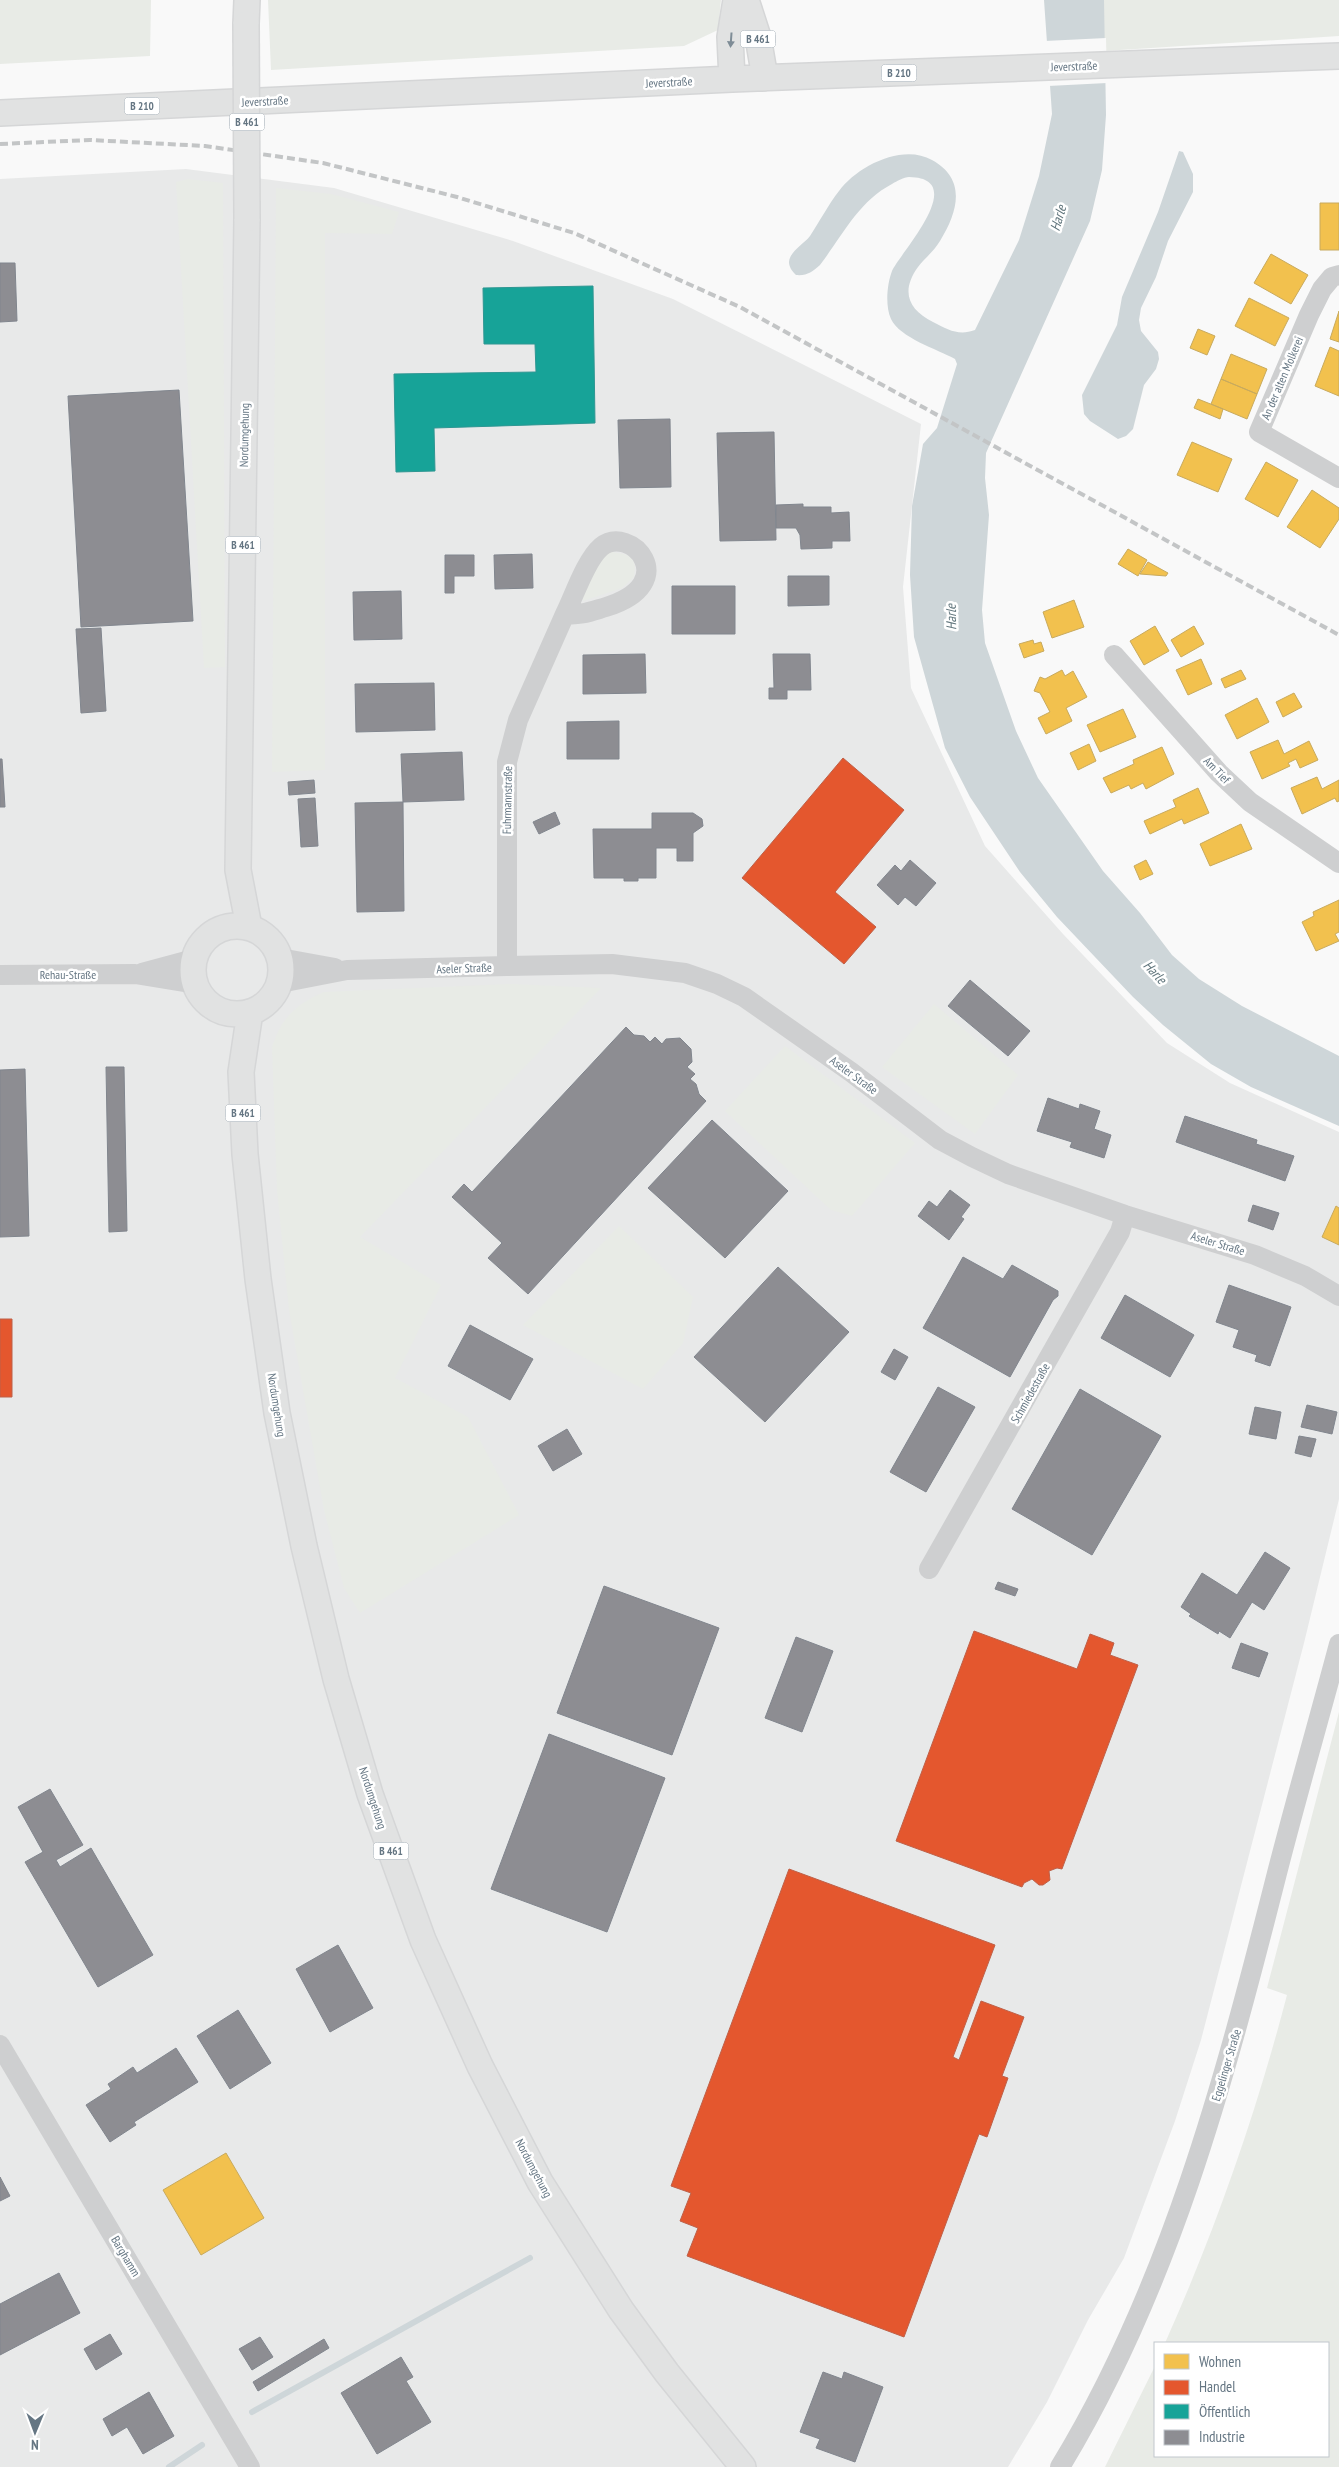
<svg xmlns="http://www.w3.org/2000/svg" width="1339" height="2467" viewBox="0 0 1339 2467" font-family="'PT Sans Narrow',sans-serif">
	<rect width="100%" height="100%" fill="#f9f9f9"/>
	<path fill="#e8e9e9" d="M186,169L334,188L513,241L673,299L921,424L903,587L911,688L985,846L1063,934L1167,1043L1230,1083L1339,1132V1499L1304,1643L1201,2040L1175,2121L1124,2258L1088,2320L1047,2402L1008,2467H0V179Z"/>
	<path fill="#e8ebe6" d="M0,0H151L150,56L0,64Z
		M268,0H721L718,30L684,46L271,70Z
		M1104,0H1339V36L1104,51Z
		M188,179L223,183L225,667L204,668L176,182Z
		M276,188L331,194L399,212L392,234L325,233V770L272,772Z
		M611,552L624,554L632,558L635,566L634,577L622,588L583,601V596C589,582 596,558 611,552Z
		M512,984L601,988L360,1237L441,1285L395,1378L468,1417L519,1515L360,1613L344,1588L324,1510L289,1310L277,1190L272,1047C282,1017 296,1004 324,992Z
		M934,1004L1018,1075L975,1134L882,1067Z
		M785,1046L915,1143L852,1216L831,1210L725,1111Z
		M619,1226L693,1297L683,1343L643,1389L523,1325Z
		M1339,1712V2467H1105L1155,2366V2456H1328V2343H1165C1215,2231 1256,2114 1287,1995L1267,1988Z"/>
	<path fill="#ced6d9" d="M1044,0H1104L1106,115L1102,170L1090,221L986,453L985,478L989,515L982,610L985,643L1016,731L1038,778L1103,871L1140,913L1172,955L1199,979L1242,1006L1339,1056V1126L1251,1087L1211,1064L1163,1025L1133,997L1057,917L1020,872L970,797L945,748L914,637L910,575L912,506L923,444L937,428L957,364L955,359C937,349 900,338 891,319C885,306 887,284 892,271C900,253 971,178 909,177C904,177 897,181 892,184C858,202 843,235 820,265C812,272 807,276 796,275C792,271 789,267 789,262C790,251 804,244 810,236C820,221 828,205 839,191C857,166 903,143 932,160C967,179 958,212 940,241C934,251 925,258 918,267C900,292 909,310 933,322C948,330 959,336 975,330L1019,240L1039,176L1052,114Z
		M1179,151L1183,152L1193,174V192L1168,241L1156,277L1141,308L1139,320L1141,331L1158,352L1159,359L1156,369L1144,385L1133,429L1126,436L1118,439L1090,421L1084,414L1082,395L1117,325L1122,297L1158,212Z"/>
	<path fill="#f9f9f9" d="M1106,38L1107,83L1048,86L1045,41Z"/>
	<path fill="#f2c14e" stroke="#c8aa5e" d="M1320,203H1339V250H1320Z
		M1271,254L1308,275L1291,304L1254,283Z
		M1249,298L1289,318L1275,346L1235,326Z
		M1339,311V342L1330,339Z
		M1198,329L1215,336L1207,355L1190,348Z
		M1330,347L1339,351V396L1315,386Z
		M1231,354L1267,369L1257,394L1221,379Z
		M1221,379L1257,394L1247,419L1211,404Z
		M1198,399L1223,409L1220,419L1194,408Z
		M1192,442L1232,459L1218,492L1177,475Z
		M1266,462L1298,480L1278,517L1245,499Z
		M1312,490L1339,508V519L1320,548L1287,527Z
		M1128,549L1147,560L1138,576L1118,564Z
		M1148,562L1168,573L1166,576L1140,574Z
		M1074,600L1084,627L1052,638L1043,612Z
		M1155,626L1169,651L1144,665L1130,641Z
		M1194,626L1204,644L1181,657L1171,640Z
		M1033,640L1034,644L1041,642L1044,651L1024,658L1019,644Z
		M1201,659L1212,684L1188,695L1176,670Z
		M1062,670L1065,676L1073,671L1087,697L1066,708L1072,721L1046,734L1038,718L1050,712L1040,693L1034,691L1040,677L1045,679Z
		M1241,670L1246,679L1225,688L1221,679Z
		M1294,693L1302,707L1283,717L1276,702Z
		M1257,698L1269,722L1237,739L1225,715Z
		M1123,709L1136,737L1100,752L1087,725Z
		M1278,740L1284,754L1309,741L1318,760L1300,768L1296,759L1288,763L1290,766L1262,779L1250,752Z
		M1089,744L1096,761L1078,770L1070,753Z
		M1162,747L1174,774L1146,789L1143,783L1131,789L1129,785L1111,793L1103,778L1134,764L1133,760Z
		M1317,777L1322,789L1339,780V801L1337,802L1335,798L1302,814L1291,788Z
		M1198,788L1209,813L1184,824L1182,819L1150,834L1144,821L1176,807L1173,800Z
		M1241,824L1252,849L1210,866L1200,844Z
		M1146,860L1153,874L1140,880L1134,866Z
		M1339,900V932L1335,934L1339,941L1316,951L1302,922L1314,916L1313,912Z
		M1336,1206L1339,1208V1245L1322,1237Z
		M226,2153L264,2218L201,2255L163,2190Z"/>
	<path fill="#e4572e" stroke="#be6048" d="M843,758L904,810L835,892L876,927L844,964L742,878Z
		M0,1319H12V1397H0Z
		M974,1631L1077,1669L1090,1634L1114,1643L1110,1655L1138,1665L1062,1869L1057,1868L1049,1871L1050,1880L1043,1885H1039L1032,1879L1024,1883L1022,1887L896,1841Z
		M789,1869L995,1945L953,2057L959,2060L981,2001L1024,2017L1002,2076L1008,2078L987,2137L979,2134L904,2337L687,2256L698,2228L680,2221L691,2193L671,2186Z"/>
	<path fill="#17a398" stroke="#2e9692" d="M593,286L595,423L434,428L435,471L396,472L394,374L536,372L535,344H484L483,288Z"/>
	<path fill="#8d8d92" stroke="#81868e" d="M0,263H15L17,321L0,322Z
		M179,390L193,621L81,627L68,396Z
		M670,419L671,487L620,488L618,420Z
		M774,432L776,540L720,541L717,433Z
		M803,504V507H831V513L849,512L850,541H832V548L801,549L800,535L796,528H776V505Z
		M532,554L533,588L495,589L494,555Z
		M445,555H474V576H454V593H445Z
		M788,576H829V605L788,606Z
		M672,586H735V634H672Z
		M401,591L402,639L354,640L353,592Z
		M101,628L106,711L81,713L76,629Z
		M645,654L646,693L583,694V655Z
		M773,654H810L811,690H787V699H769V688H774Z
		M434,683L435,730L356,732L355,684Z
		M619,721V759H567V722Z
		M462,752L464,800L403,802L401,754Z
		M0,759H2L5,807H0Z
		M314,780L315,793L289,795L288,782Z
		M315,798L318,846L301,847L298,799Z
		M403,802L404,911L357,912L355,803Z
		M555,812L560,824L539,834L533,822Z
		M652,813H693L702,819L703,826L693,833V861H677V848H656V878H638V881H624V878H594L593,829H652Z
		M910,860L936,883L916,906L905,897L898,905L877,885L895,865L901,871Z
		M970,980L1030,1031L1008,1056L948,1006Z
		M626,1027L634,1035L644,1036L650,1042L655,1037L662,1044L666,1039L680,1038L691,1049L692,1062L687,1067L695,1074L690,1079L696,1084L699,1094L706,1101L528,1294L488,1258L502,1243L452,1197L464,1184L472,1192Z
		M106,1067H124L127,1231L109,1232Z
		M25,1069L29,1236L0,1237V1070Z
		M1048,1098L1079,1109L1080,1104L1100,1111L1094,1129L1111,1135L1104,1158L1070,1147L1072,1142L1037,1131Z
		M1185,1116L1257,1140L1256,1144L1294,1156L1285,1181L1176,1142Z
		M712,1120L788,1191L725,1258L648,1188Z
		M950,1190L970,1205L961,1217L964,1219L949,1240L918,1216L929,1201L937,1207Z
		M1253,1205L1279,1213L1273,1230L1248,1221Z
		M963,1257L1003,1279L1012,1265L1058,1291V1296L1053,1300L1010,1377L923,1328Z
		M778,1267L849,1332L765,1422L694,1357Z
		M1229,1285L1291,1307L1270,1366L1255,1361L1257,1355L1233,1347L1239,1330L1216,1322Z
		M1125,1295L1194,1335L1170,1377L1101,1338Z
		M470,1325L533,1359L510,1400L448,1366Z
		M894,1349L908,1357L895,1380L881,1372Z
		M938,1387L975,1407L926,1492L890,1472Z
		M1080,1389L1161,1436L1092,1555L1012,1509Z
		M1307,1405L1337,1412L1332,1434L1301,1427Z
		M1255,1407L1281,1412L1276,1439L1249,1434Z
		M567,1429L582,1454L553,1471L538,1446Z
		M1299,1436L1316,1439L1311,1457L1295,1453Z
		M1265,1552L1290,1568L1264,1610L1252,1602L1230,1638L1219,1631L1218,1634L1189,1616L1191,1614L1181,1607L1202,1573L1237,1595Z
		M998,1582L1018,1589L1015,1596L995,1589Z
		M604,1586L719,1628L672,1755L557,1713Z
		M796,1637L833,1651L802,1732L765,1718Z
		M1241,1643L1268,1653L1259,1677L1232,1668Z
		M549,1734L665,1778L607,1932L491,1889Z
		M50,1789L83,1845L56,1860L60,1867L91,1848L153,1955L98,1987L25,1862L43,1852L18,1807Z
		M338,1945L373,2008L330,2032L296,1969Z
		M238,2010L271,2063L230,2089L197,2036Z
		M176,2048L198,2082L134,2122L136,2125L110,2142L86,2105L111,2089L108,2084L133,2067L137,2073Z
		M0,2177L10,2196L0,2201Z
		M59,2273L80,2313L0,2355V2304Z
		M110,2334L122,2354L96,2370L84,2349Z
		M260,2337L273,2357L252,2370L239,2349Z
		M324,2339L329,2348L258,2391L253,2382Z
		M401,2357L413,2377L406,2381L431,2422L377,2454L341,2393Z
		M823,2372L842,2379L844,2372L883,2387L855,2462L816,2448L820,2439L800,2432Z
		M149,2392L174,2436L143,2454L127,2427L112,2436L103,2419Z"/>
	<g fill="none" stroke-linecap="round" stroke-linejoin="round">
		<path stroke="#ced6d9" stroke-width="6" d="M252,2412L530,2258
			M169,2467L202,2445"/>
		<defs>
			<path id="major" d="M746,0L758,37L765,78
				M246,24L247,0
				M732,79L730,37L736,0
				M0,113L732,79L1339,56
				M247,219L238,870L249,927
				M193 970a44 44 0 1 1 88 0a44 44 0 1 1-88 0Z
				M250,1012L241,1072L245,1154L258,1279L277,1413L304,1546L336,1679L370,1794L423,1940L480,2066L540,2182L621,2310L667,2373L743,2467"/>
		</defs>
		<use href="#major" stroke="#d5d6d7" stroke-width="28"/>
		<path stroke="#cecfd0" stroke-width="20" d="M1339,275L1332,277L1322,289L1309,315L1259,432L1339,478
			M1114,655L1219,773L1250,802L1339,863
			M280,958L335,968
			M507,966V762L518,720L565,614C580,616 592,611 606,607C684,583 630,523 601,547C586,560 574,596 565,614
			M142,973L194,959
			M0,975L135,974L196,984
			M280,983L347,970L507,966L612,964L685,973L717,984L744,997L851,1072L940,1140L972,1157L1008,1174L1125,1215L1255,1255L1305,1276L1339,1296
			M929,1569L1120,1232L1125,1215
			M0,2045L250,2467
			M1060,2467C1169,2288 1224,2082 1275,1881C1295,1802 1318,1723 1339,1644"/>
		<use href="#major" stroke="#e1e2e2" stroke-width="25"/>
		<path stroke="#c3c5c6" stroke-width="4" stroke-dasharray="8 4" stroke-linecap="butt" d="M0,144L90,140L205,146L323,163L457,197L574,233L740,307L1339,635"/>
		<defs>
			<path id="major-bridge" d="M246,24L247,219"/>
		</defs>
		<use href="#major-bridge" stroke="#d5d6d7" stroke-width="28" stroke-linecap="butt"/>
		<use href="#major-bridge" stroke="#e1e2e2" stroke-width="25"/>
	</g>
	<defs><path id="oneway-solid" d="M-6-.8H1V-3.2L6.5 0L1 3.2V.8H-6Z" transform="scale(1.25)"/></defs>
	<use fill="#7e8c96" href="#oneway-solid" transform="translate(731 40) rotate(94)"/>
	<g text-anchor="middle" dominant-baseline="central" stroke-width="5" stroke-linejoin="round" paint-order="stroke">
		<g fill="#fff" stroke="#939fa8" stroke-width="1">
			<rect x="740.5" y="30.5" width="35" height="17" rx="4"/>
			<rect x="881.5" y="64.5" width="35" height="17" rx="4"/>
			<rect x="124.5" y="97.5" width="35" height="17" rx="4"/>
			<rect x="229.5" y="113.5" width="35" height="17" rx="4"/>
			<rect x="225.5" y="536.5" width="35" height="17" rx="4"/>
			<rect x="225.5" y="1104.5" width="35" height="17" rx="4"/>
			<rect x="373.5" y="1842.5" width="35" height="17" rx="4"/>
		</g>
		<g font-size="11" font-weight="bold" fill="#657683">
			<text x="758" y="39">B 461</text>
			<text x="899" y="73">B 210</text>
			<text x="142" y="106">B 210</text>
			<text x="247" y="122">B 461</text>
			<text x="243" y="545">B 461</text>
			<text x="243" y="1113">B 461</text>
			<text x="391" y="1851">B 461</text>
		</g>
		<g font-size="12" fill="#657683" stroke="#fff">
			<text transform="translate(1074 66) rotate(-2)">Jeverstraße</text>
			<text transform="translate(669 82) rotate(-3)">Jeverstraße</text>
			<text transform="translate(265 101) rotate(-3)">Jeverstraße</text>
			<text transform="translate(1282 378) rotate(-67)">An der alten Molkerei</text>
			<text transform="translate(244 435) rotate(-89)">Nordumgehung</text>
			<text transform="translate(1217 770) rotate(46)">Am Tief</text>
			<text transform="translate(507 800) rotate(-89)">Fuhrmannstraße</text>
			<text transform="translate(464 968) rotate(-2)">Aseler Straße</text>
			<text x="68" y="974">Rehau-Straße</text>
			<text transform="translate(854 1075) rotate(36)">Aseler Straße</text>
			<text transform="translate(1218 1243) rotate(17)">Aseler Straße</text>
			<text transform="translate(1030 1393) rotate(-61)">Schmiedestraße</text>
			<text transform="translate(277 1405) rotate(81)">Nordumgehung</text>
			<text transform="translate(373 1798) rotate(72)">Nordumgehung</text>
			<text transform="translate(1226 2065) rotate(-73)">Eggelinger Straße</text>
			<text transform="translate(534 2168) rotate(62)">Nordumgehung</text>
			<text transform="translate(126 2256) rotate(59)">Barghamm</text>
		</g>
		<g font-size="14" font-style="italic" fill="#60757c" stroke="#fff">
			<text transform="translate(1058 218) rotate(-74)">Harle</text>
			<text transform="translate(951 617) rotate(-91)">Harle</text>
			<text transform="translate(1155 972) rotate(47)">Harle</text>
		</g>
	</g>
	<rect x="1154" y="2342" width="175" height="115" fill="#ffffff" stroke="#c1c8cd"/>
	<rect x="1164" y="2354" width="25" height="15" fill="#f2c14e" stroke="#c1c8cd"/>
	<text x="1199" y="2367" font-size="15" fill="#657683">Wohnen</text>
	<rect x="1164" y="2380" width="25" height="15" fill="#e4572e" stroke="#c1c8cd"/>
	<text x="1199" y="2392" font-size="15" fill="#657683">Handel</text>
	<rect x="1164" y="2404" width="25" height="15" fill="#17a398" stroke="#c1c8cd"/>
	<text x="1199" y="2417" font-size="15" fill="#657683">Öffentlich</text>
	<rect x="1164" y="2430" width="25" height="15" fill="#8d8d92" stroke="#c1c8cd"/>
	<text x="1199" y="2442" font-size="15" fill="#657683">Industrie</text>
	<g transform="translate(35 2432) rotate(181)" stroke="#ffffff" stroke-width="4" paint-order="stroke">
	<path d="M0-4L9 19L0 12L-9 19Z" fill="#657683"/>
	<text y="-8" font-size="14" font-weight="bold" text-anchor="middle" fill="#657683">N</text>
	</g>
</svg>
